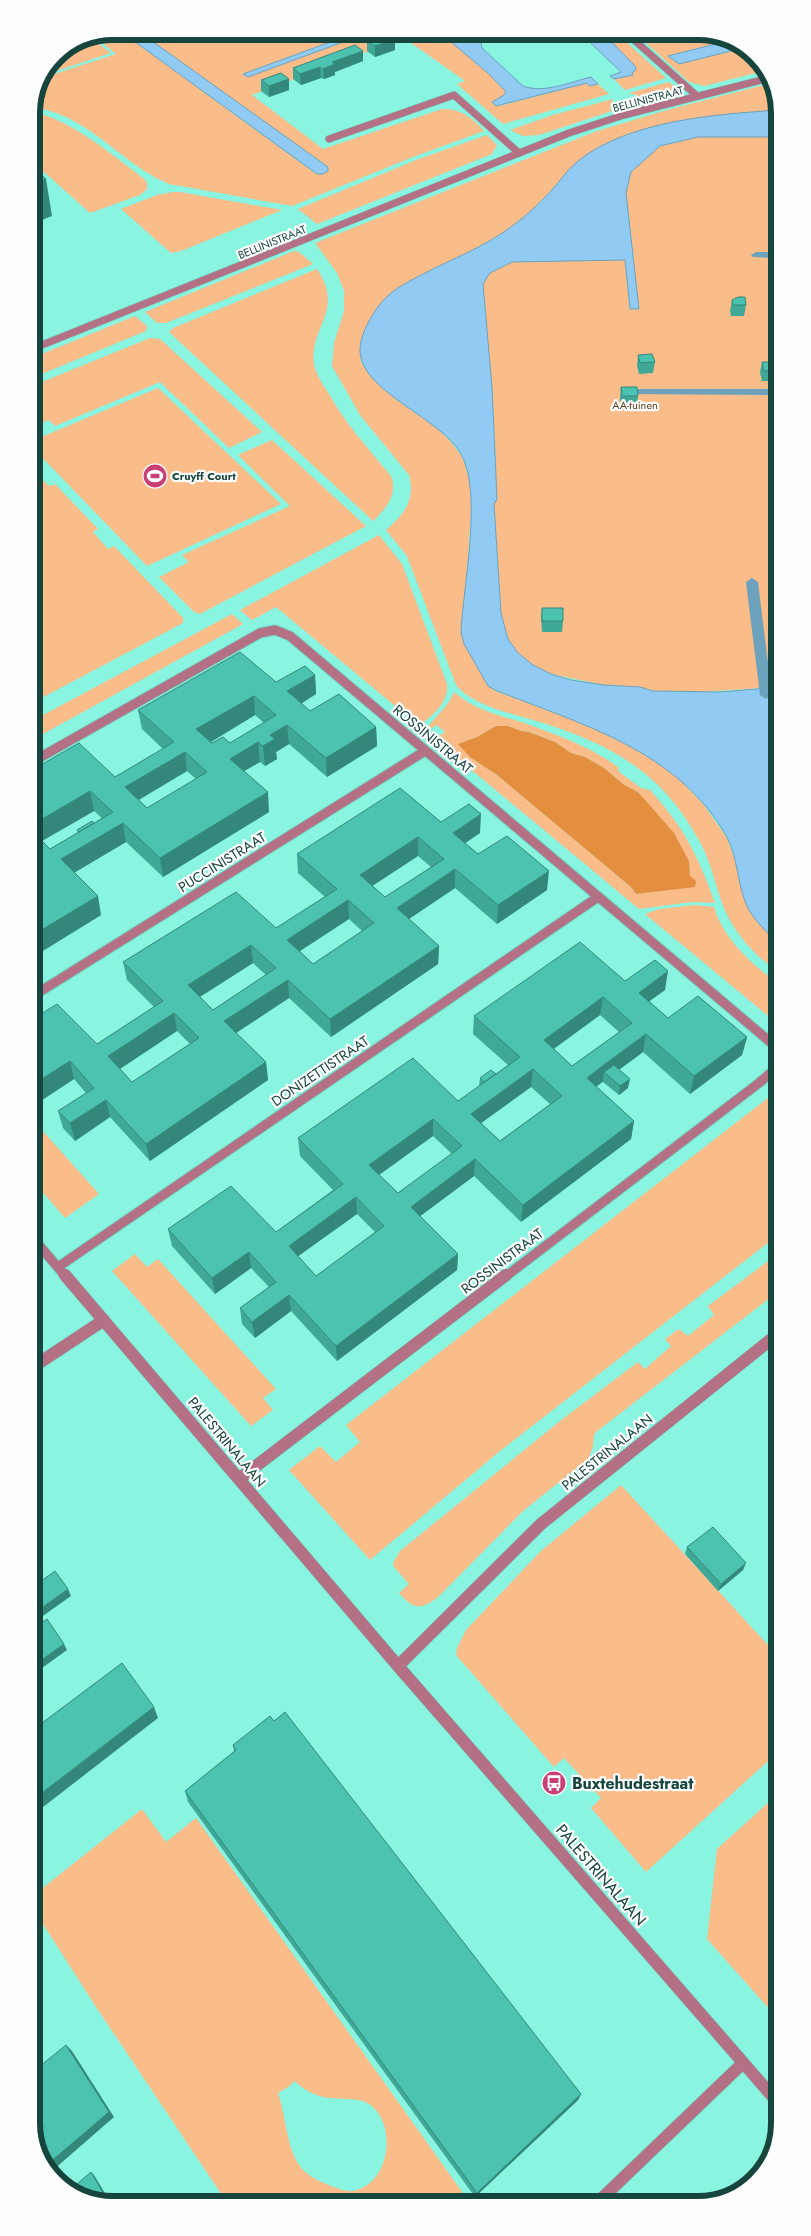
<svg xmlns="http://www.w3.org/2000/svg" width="811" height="2236" viewBox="0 0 811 2236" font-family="Jost,sans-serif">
	<rect width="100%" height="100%" fill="#89f4e0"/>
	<path fill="#fabc89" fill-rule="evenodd" d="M113,31H120L316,174L328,167L138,31H360L243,74L247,77L373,31H438L489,74L506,92L504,95L493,101L494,105L499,106L587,83L590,86L598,84L609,94L503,124L457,84L465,81L404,38L252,95L323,149L442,109C460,108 473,118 484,131L413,157L292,206L169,184C133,169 106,138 72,120C60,113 46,110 32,106L45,77L116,54L96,38Z
		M601,31H614L666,78L625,90L614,79L632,75L635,66Z
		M633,31H704L727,41L668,56L679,64L743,48L752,51L764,71L704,86L689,82Z
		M93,40L111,53L47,74L55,55Z
		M669,82L674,86L670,92L672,94L651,100L629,93Z
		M772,83L777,92V110L694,119L663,125L617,139L597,148L575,164L534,209L510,228L476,249L409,282L389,294L366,328L360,343V352L361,362L370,376L398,401L438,429L450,441L460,454L464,462L470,483L471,508L468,561L461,633L495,691L574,720L613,737L651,757L681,781L703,804L727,838L757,922L778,943V972C754,955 732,931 722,903C716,886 712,869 705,852C692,825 672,796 649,777C621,753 586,737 552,726C524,716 474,708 456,685L407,556L386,530C404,515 416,499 409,475L360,415L332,366L334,343L344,311V291L337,273L315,243L597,131L667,110Z
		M613,99L610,109L612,111L539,135L523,136L510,130L553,115Z
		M31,111C75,122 108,152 143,178L147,182V189L140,195L90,213L44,172L32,177Z
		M487,135L497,145L492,154L317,224L298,209L416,160Z
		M698,137H777L778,700L777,687L702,692L653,691L640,687L604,685L551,674L533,665L518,653L508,639L501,613L494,504L496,467L492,387L483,284L490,273L512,262L634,259L626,193L631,172L660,146Z
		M173,192H180L282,210L181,251L171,253L121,209L157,195Z
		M294,251L299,252L313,264L166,323H157L145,312Z
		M317,269C345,310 309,328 314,364C316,375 323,385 329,394C346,425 369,449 391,476C398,494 386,509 373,521L169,332L173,328Z
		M135,316L147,326L146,331L32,378V358Z
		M150,338L160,339L262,432L229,448L160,382L55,426L49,420L32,427V386Z
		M158,388L281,504L147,566L32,447V441Z
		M272,440L366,526L200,614L194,612L159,577L189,562L182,555L290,506L238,455Z
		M32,461L39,468L34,471L49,486L55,484L98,529L93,532L108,549L114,546L183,618V623L32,703Z
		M379,535L402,564L447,684C449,703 432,716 419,726L276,607L252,620L240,610Z
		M232,614L243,624L32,740V721Z
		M454,692C474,710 499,715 524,723C555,734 591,747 618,767L619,772L641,788L650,790C685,829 697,854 715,903L693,902L639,909L434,739L445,732L437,725L425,732C433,717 446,711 454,692ZM496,726H508L521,731L530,732L555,742L571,753L585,757L604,768L623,784L639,793L689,861L690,876L695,886L636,894L631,887L497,775L470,757L459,744L477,737Z
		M694,905L714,907C716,911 716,915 718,918C730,945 755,967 778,983V1024L645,914L659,909Z
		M769,1097L778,1106V1235L500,1451L370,1560L289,1470L320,1446L336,1462L360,1442L346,1425Z
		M33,1120L99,1194L65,1218L33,1181Z
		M779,1253V1291L596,1432L594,1435L593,1447L588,1459L523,1511L438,1597C420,1611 413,1609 399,1593L409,1584L394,1567L393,1563L400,1551L560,1421L638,1362L645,1369L671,1346L665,1339L679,1329L688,1336L714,1315L708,1306Z
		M135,1254L147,1267L158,1259L276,1389L263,1398L273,1410L251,1426L112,1271Z
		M621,1485L779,1657V1751L646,1872L591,1808L601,1798L564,1758L554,1767L456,1655L457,1648L466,1630L541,1551Z
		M779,1793L780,2021L707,1939L717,1849Z
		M142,1809L166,1842L196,1818L470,2203L228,2204L96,2007L34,1910V1895ZM294,2081C303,2089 312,2094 323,2097C339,2101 362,2095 374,2108C397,2131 388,2186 352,2191C345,2192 331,2186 324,2183C315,2179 305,2174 299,2165C286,2145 286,2116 278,2093L290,2086Z"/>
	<path fill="#e48f40" d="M496,726H508L521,731L529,732L555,742L571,753L585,757L604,768L623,784L639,793L674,833L689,861L690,876L696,881L695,887L636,894L631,887L497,775L470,757L458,744L477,737Z"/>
	<path fill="#91caf3" stroke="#6ca2bc" d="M120,31H138L328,167V171L323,174H317Z
		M360,31H373L248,77L243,74Z
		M438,31H485L480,37L482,48L523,86C544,94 570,82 591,77L598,84L590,86L587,83L496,106L492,102L504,95L506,92L489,74Z
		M578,31H601L635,66L636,70L632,73L633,75L614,79L610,76L621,72Z
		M727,41L743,48L679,64L668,56Z
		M777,110V137H698L660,146L631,172L626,193L639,309H630L625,260L512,262L490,273L483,284L492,387L497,499L494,504L501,613L508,639L518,653L533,665L551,674L571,680L604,685L640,687L653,691L720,692L757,689L763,686L777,687L778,943C767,932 754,921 747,906C737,884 738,858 727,837C678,750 580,724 495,690L488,686L464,644L461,632C463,587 483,493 461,454C440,417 363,393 360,352C359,334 376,305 390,294C399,286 412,280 423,274C452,259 484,247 511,227C526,216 539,204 552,190C560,181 567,170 577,162C589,152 602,145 616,139C666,118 724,114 777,110Z"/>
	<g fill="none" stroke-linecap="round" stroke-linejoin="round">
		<path fill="#6ca2bc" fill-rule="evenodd" d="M756,252H777V258L753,257L751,255Z
			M629,389H777V395L625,394V390Z
			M752,578L758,582L772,695L766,699L760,695L746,582Z"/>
		<defs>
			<path id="service" d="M329,139L454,95L519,153"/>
			<path id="minor-far2" d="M624,31L697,96
				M32,349L569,133L624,115L769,78"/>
			<path id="minor-far1" d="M32,762L260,633L275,630L290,636L775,1046L778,1056
				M33,996L425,751
				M33,1238L66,1277
				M58,1267L598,897
				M505,1277L759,1083L773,1071L778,1061"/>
			<path id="minor" d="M65,1275L398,1666L780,2105
				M33,1367L104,1320
				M239,1479L506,1275
				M398,1666L541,1524L779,1333
				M34,1954L35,1952
				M598,2202L743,2063"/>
		</defs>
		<use href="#service" stroke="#72d1bf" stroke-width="8"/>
		<use href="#minor-far2" stroke="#72d1bf" stroke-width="8"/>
		<use href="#minor-far1" stroke="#72d1bf" stroke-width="11"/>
		<use href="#minor" stroke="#72d1bf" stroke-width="13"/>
		<use href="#service" stroke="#b47084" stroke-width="7"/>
		<use href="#minor-far2" stroke="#b47084" stroke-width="7"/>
		<use href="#minor-far1" stroke="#b47084" stroke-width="9"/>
		<use href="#minor" stroke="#b47084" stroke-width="12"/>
	</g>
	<path fill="#40a897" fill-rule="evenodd" d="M395,39V50L375,57L367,51V41Z
		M363,51V61L335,72V75L324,79L321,78L301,85L293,79V68Z
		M289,79V90L269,97L261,91V80Z
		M777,226V243H774L773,239L775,228Z
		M732,300L746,305L744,316H731L730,311Z
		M638,355L655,362L653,373L639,374L637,366Z
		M762,362L775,370L773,381H762L760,372Z
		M621,387L638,396L637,407H621L620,398Z
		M542,608L563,621L562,632H542L541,618Z
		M315,675L316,694L301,704L310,711L376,727L377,746L327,777L289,744L276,752L277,759L265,766L260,762L244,771L269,812L163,877L126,842L74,873L101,915L33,957L32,770L115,777L163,749L142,729L138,710ZM255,715L264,723L230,743H212L211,742ZM187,771L196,779L147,808L139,800ZM94,811L102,818L94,823L77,830L78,833L50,849L42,841Z
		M441,822L480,833L465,843L478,854L547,890L497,924L455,888L409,919L439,946L438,964L331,1037L289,998L236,1033L266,1062L268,1080L150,1161L110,1117L75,1141L63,1128L58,1111L86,1093L74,1079L39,1102L33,1095V1019L97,1044L154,1007L127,980L123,962L276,928L325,897L298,873L297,854ZM418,856L431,867L385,897L372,886ZM349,919L362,931L313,964L300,951ZM253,963L266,975L213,1010L200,997ZM177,1031L190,1044L132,1082L120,1069Z
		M625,981L665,990L649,1001L668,1018L747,1037L742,1055L690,1094L643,1052L619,1070L628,1088L619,1095L603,1082L596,1087L634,1121L631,1139L521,1222L474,1176L420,1216L458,1254L457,1270L337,1361L291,1311L255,1338L242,1324L240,1308L269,1287L251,1268L215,1294L172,1246L168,1229L276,1232L333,1190L300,1156L298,1138L458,1101L479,1086L480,1078L496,1074L508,1065L473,1034L474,1016ZM600,1015L619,1032L572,1066L554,1049ZM531,1087L550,1104L500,1141L481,1123ZM433,1136L452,1154L398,1193L379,1175ZM357,1214L375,1232L316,1276L298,1256Z
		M687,1547L743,1570L718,1591L685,1554Z
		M274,1721L581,2094L578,2100L475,2197L188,1802L185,1791L234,1752L233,1745Z"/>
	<path fill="#34887b" d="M395,39V50L375,57V46Z
		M363,51V61L335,72V75L324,79L323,69L332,62Z
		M320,67L321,78L301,85L300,74Z
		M289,79V90L269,97V86Z
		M46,179L52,216L32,224V184Z
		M315,675L316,694L289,711L287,691Z
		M254,696L255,715L199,749L196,729Z
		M287,725L289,744L276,752L277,759L265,766L263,746L270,735Z
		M376,727L377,746L327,777L326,758Z
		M258,742L260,762L232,778L230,759Z
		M185,752L187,771L128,806L125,787Z
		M90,791L94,811L33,846L32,843V825Z
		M268,792L269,812L163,877L160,858Z
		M481,814L480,833L452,852L453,833Z
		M123,823L126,842L65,878L61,859Z
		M418,837V856L360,894V875Z
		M455,869V888L397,927V908Z
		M549,871L547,890L497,924L498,905Z
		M98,896L101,915L33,957V935Z
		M348,900L349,919L289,958L287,940Z
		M251,945L253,963L190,1003L188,985Z
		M439,946L438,964L331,1037L330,1019Z
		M668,971L665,990L636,1011L639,993Z
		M288,980L289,998L227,1039L224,1021Z
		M603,997L600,1015L542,1057L544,1040Z
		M174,1013L177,1031L112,1074L108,1056Z
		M646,1034L643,1052L609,1077L604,1072L603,1081L584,1096L587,1078Z
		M747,1037L742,1055L690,1094L694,1076Z
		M70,1061L74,1079L39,1102L34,1084Z
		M266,1062L268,1080L150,1161L146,1144Z
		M533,1069L531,1087L470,1131L471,1114Z
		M630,1079L628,1088L619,1095L620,1086Z
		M106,1100L110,1117L75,1141L70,1123Z
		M433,1119V1136L369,1182V1165Z
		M634,1121L631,1139L521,1222L523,1205Z
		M475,1159L474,1176L411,1223V1207Z
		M356,1197L357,1214L290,1262L289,1246Z
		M249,1252L251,1268L215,1294L212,1278Z
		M458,1254L457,1270L337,1361L336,1346Z
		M289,1295L291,1311L255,1338L252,1322Z
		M746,1563L743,1570L718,1591L721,1584Z
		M68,1589L71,1596L33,1623V1614Z
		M64,1644L67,1650L35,1673L33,1670V1666Z
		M154,1707L158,1718L34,1814V1799Z
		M66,2045L72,2051L114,2117L52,2171L48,2164Z
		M581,2094L578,2100L475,2197L477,2193Z
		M91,2172L94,2175L112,2205H110Z"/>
	<path fill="#4bc3b0" stroke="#34887b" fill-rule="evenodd" d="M386,34L395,39L375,46L367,41Z
		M355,45L363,51L332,62L335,64L323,69L320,67L300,74L293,68Z
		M281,73L289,79L269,86L261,80Z
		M31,166L46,179L32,184Z
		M777,226V232H776L775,228Z
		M738,297H745L746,305H733L732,300Z
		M652,354L655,362L640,363L638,355Z
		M762,362H773L775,370L764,371Z
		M621,387H637L638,396H622Z
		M542,608H563V621H542Z
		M240,652L276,682L305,666L315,675L287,691L293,696L310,711L339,694L376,727L326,758L287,725L270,735L275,739L263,746L258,742L230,759L268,792L160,858L123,823L61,859L98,896L33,935L32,876L36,874L32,870V831L50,849L113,812L90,791L32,825V770L79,743L115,777L174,742L138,710ZM254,696L276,715L230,743L223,737L212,743L196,729ZM185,752L207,772L147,808L125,787Z
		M400,788L441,822L469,804L481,814L453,833L478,854L507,836L549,871L498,905L455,869L397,908L439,946L330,1019L288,980L224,1021L266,1062L146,1144L106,1100L70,1123L58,1111L94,1088L70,1061L34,1084L33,1083V1019L57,1004L97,1044L163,1001L123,962L236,892L276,928L337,889L297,854ZM418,837L444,859L385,897L360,875ZM348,900L374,923L313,964L287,940ZM251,945L276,968L213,1010L188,985ZM174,1013L199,1038L132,1082L108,1056Z
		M92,821L94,823L79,832L77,830Z
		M580,942L625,981L655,960L668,971L639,993L668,1018L698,996L747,1037L694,1076L646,1034L605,1064L587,1078L634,1121L523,1205L475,1159L411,1207L458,1254L336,1346L289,1295L252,1322L240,1308L276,1282L249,1252L212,1278L168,1229L231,1186L276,1232L343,1184L298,1138L413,1058L458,1101L520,1057L474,1016ZM603,997L632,1023L572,1066L544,1040ZM533,1069L562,1096L500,1141L471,1114ZM433,1119L462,1146L398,1193L369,1165ZM356,1197L384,1226L316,1276L289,1246Z
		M614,1065L630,1079L620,1086L604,1072Z
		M491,1070L496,1074L484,1082L480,1078Z
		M713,1527L746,1563L721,1584L687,1547Z
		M55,1571L68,1589L33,1614V1587Z
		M47,1619L64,1644L33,1666V1629Z
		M122,1663L154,1707L34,1799V1729Z
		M285,1712L581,2094L477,2193L185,1791L236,1750L233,1745L270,1716L274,1721Z
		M66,2045L109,2112L48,2164L34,2144V2071Z
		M91,2172L110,2205H107L70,2190Z"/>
	<defs>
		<symbol id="stadium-disc" viewBox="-11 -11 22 22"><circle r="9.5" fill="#c93e74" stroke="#fefefe"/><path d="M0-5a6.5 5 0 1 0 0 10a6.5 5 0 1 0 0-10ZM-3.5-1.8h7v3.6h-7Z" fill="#fff"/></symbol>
		<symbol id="bus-disc" viewBox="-11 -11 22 22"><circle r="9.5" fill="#c93e74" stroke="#fefefe"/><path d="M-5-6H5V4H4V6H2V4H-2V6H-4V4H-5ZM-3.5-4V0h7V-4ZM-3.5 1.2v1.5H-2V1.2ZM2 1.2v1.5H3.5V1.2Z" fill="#fff"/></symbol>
	</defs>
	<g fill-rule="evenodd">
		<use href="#stadium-disc" x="141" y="462" width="28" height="28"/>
		<use href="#bus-disc" x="540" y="1769" width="28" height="28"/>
	</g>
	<g text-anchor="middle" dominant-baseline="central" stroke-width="4.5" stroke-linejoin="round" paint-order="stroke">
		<g font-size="11" fill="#16453d" stroke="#fefefe">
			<text transform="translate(648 99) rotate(-15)">BELLINISTRAAT</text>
			<text transform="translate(272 242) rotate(-22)">BELLINISTRAAT</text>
		</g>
		<g font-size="11" fill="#5f3c1d" stroke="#fefefe">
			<text x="635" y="405">AA-tuinen</text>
		</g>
		<g font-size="11" font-weight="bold" fill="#16453d" stroke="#fefefe" text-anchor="start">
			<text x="172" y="476">Cruyff Court</text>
		</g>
		<g font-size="14" fill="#16453d" stroke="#fefefe">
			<text transform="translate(433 739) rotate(40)">ROSSINISTRAAT</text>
			<text transform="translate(222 862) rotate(-32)">PUCCINISTRAAT</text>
			<text transform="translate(320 1071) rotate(-34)">DONIZETTISTRAAT</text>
			<text transform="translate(502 1261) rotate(-37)">ROSSINISTRAAT</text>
			<text transform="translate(227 1442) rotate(50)">PALESTRINALAAN</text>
			<text transform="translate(607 1452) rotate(-39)">PALESTRINALAAN</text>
		</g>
		<g font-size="16" font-weight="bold" fill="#16453d" stroke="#fefefe" text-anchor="start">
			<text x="572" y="1783">Buxtehudestraat</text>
		</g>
		<g font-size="16" fill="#16453d" stroke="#fefefe">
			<text transform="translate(601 1875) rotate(49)">PALESTRINALAAN</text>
		</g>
	</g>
	<path d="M0 0H811V2236H0ZM113 40H698A73 73 0 0 1 771 113V2123A73 73 0 0 1 698 2196H113A73 73 0 0 1 40 2123V113A73 73 0 0 1 113 40Z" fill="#fefefe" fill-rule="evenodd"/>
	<path fill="none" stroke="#16453d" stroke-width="6" d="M113 40H698A73 73 0 0 1 771 113V2123A73 73 0 0 1 698 2196H113A73 73 0 0 1 40 2123V113A73 73 0 0 1 113 40Z"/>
</svg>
